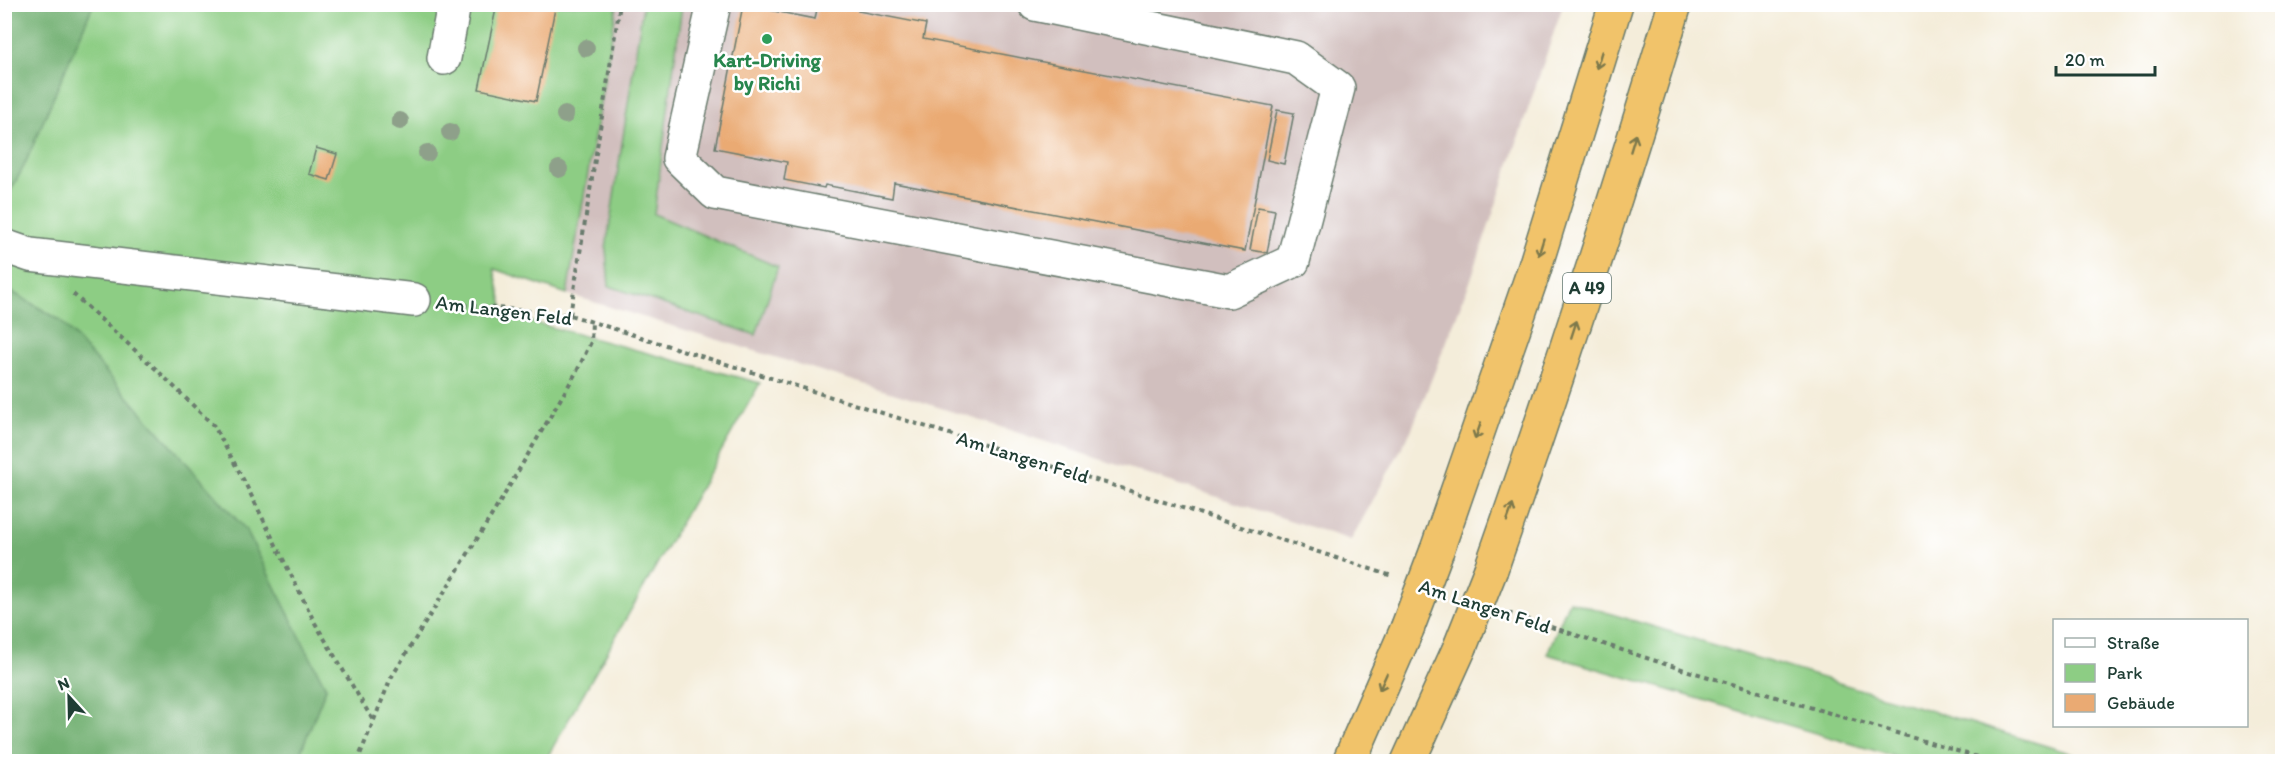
<svg xmlns="http://www.w3.org/2000/svg" width="2287" height="766" viewBox="0 0 2287 766" font-family="Itim,sans-serif">
	<rect width="100%" height="100%" fill="#fff"/>
	<filter id="ink" filterUnits="userSpaceOnUse"><feTurbulence type="fractalNoise" baseFrequency=".0167" numOctaves="2"/><feDisplacementMap in="SourceGraphic" scale="12" xChannelSelector="R" yChannelSelector="G"/><feConvolveMatrix kernelMatrix="1 2 1 2 8 2 1 2 1" color-interpolation-filters="sRGB"/></filter>
	<filter id="wash" filterUnits="userSpaceOnUse"><feTurbulence type="fractalNoise" baseFrequency=".008" numOctaves="4" result="noise"/><feDisplacementMap in="SourceGraphic" scale="24" xChannelSelector="R" yChannelSelector="G"/><feGaussianBlur stdDeviation="1.35" result="paint"/><feColorMatrix in="noise" values="0 0 0 0 0 0 0 0 0 0 0 0 0 0 0 0 0 1.4 0 .05"/><feComposite in="paint" operator="in"/></filter>
	<g filter="url(#wash)">
		<rect width="100%" height="100%" fill="#f4edda"/>
		<path fill="#d1bfbe" d="M93,5H1563L1470,282L1411,431L1351,540L913,399L567,294L286,200Z"/>
		<path fill="#8dcd84" stroke="#56855c" stroke-width="1.5" d="M93,5H617L567,294L494,269L505,315L760,383L545,761H297L326,687L60,320L5,288V201L24,166Z
			M643,5H682L654,214L778,267L756,335L609,286L606,249Z
			M1569,601L2096,761H1910L1547,654Z"/>
		<path fill="#72b072" stroke="#487653" stroke-width="1.5" d="M5,4L93,5L24,166L5,201Z
			M5,288L60,320L246,530L326,688L297,761H5Z"/>
		<g id="blocks">
			<path fill="#eaaa73" d="M497,4H556L536,101L479,89Z
				M818,4H837L859,9L858,11L926,24L923,39L1273,106L1245,251L894,183L892,198L825,185L824,188L784,180L787,162L715,148L743,5L815,19Z
				M1277,110L1294,113L1284,164L1267,160Z
				M316,148L337,154L329,180L309,174Z
				M1258,207L1275,210L1267,253L1250,250Z"/>
		</g>
	</g>
	<g filter="url(#ink)">
		<use href="#blocks" fill-opacity="0" stroke="#6a7b6e" stroke-width="1.5"/>
		<g fill="none" stroke-linecap="round" stroke-linejoin="round">
			<defs>
				<path id="minor" d="M714,4L679,158L715,193L1229,291L1293,261L1338,88L1296,58L1035,4
					M444,58L454,4
					M4,246L30,255L414,300"/>
				<path id="highway" d="M1437,550L1534,270L1616,4
					M1491,569C1557,382 1618,194 1675,4
					M1349,762L1407,629
					M1408,762L1460,647"/>
			</defs>
			<use href="#minor" stroke="#6a7b6e" stroke-width="36"/>
			<use href="#highway" stroke="#6a7b6e" stroke-width="36"/>
			<path stroke="#6a7b6e" stroke-width="4" stroke-dasharray="4.5 4.5" stroke-linecap="butt" d="M73,294L158,371L214,426L241,475L315,623L374,722
				M445,303L570,315L1115,486L1392,576
				M570,315L620,4
				M1508,613L1665,664L1994,762
				M357,762L391,678L500,502L577,371L591,342L592,322"/>
			<use href="#minor" stroke="#fff" stroke-width="33"/>
			<use href="#highway" stroke="#f1c36a" stroke-width="33"/>
			<defs>
				<path id="highway-bridge" d="M1407,629L1437,550
					M1460,647L1491,569"/>
			</defs>
			<use href="#highway-bridge" stroke="#6a7b6e" stroke-width="36" stroke-linecap="butt"/>
			<use href="#highway-bridge" stroke="#f1c36a" stroke-width="33"/>
		</g>
		<g fill="#8ea08a">
			<circle cx="586" cy="48" r="9"/>
			<circle cx="565" cy="115" r="9"/>
			<circle cx="400" cy="121" r="9"/>
			<circle cx="450" cy="132" r="9"/>
			<circle cx="427" cy="153" r="9"/>
			<circle cx="559" cy="169" r="9"/>
		</g>
		<defs><path id="oneway-shaft" d="M-6 0H5M1.5-3L5.5 0L1.5 3" fill="none" stroke-width="1.6" stroke-linecap="round" stroke-linejoin="round" transform="scale(1.5)"/></defs>
		<g stroke="#7d794c">
			<use href="#oneway-shaft" transform="translate(1599 60) rotate(107)"/>
			<use href="#oneway-shaft" transform="translate(1633 143) rotate(-73)"/>
			<use href="#oneway-shaft" transform="translate(1541 247) rotate(107)"/>
			<use href="#oneway-shaft" transform="translate(1574 329) rotate(-72)"/>
			<use href="#oneway-shaft" transform="translate(1478 431) rotate(109)"/>
			<use href="#oneway-shaft" transform="translate(1510 513) rotate(-70)"/>
			<use href="#oneway-shaft" transform="translate(1383 682) rotate(114)"/>
		</g>
	</g>
	<circle fill="#2e9e5b" stroke="#fff" stroke-width="2" cx="767" cy="39" r="6"/>
	<g text-anchor="middle" dominant-baseline="central" stroke-width="5" stroke-linejoin="round" paint-order="stroke">
		<rect fill="#fff" stroke="#627771" stroke-width="1.5" x="1563" y="273" width="48" height="30" rx="4.5"/>
		<g font-size="18" font-weight="bold" fill="#1f3d34">
			<text x="1587" y="288">A 49</text>
		</g>
		<g font-size="20" font-weight="bold" fill="#27864d" stroke="#fff">
			<text x="767" y="60">Kart-Driving<tspan x="767" dy="23">by Richi</tspan></text>
		</g>
		<g font-size="20" fill="#1f3d34" stroke="#fff">
			<text transform="translate(504 310) rotate(7)">Am Langen Feld</text>
			<text transform="translate(1023 457) rotate(17)">Am Langen Feld</text>
			<text transform="translate(1485 606) rotate(18)">Am Langen Feld</text>
		</g>
	</g>
	<rect width="2287" height="766" fill="none" stroke="#fff" stroke-width="24"/>
	<rect x="2053" y="619" width="195" height="108" fill="#ffffff" stroke="#a5b1ae" stroke-width="1.5"/>
	<rect x="2065" y="638" width="30" height="9" fill="#ffffff" stroke="#a5b1ae" stroke-width="1.5"/>
	<text x="2107" y="649" font-size="18" fill="#1f3d34">Straße</text>
	<rect x="2065" y="664" width="30" height="18" fill="#8dcd84" stroke="#a5b1ae" stroke-width="1.5"/>
	<text x="2107" y="679" font-size="18" fill="#1f3d34">Park</text>
	<rect x="2065" y="694" width="30" height="18" fill="#eaaa73" stroke="#a5b1ae" stroke-width="1.5"/>
	<text x="2107" y="709" font-size="18" fill="#1f3d34">Gebäude</text>
	<g transform="translate(69 697) rotate(338)" stroke="#ffffff" stroke-width="4.5" paint-order="stroke">
	<path d="M0-4.5L10 22L0 15L-10 22Z" fill="#1f3d34"/>
	<text y="-9" font-size="16" font-weight="bold" text-anchor="middle" fill="#1f3d34">N</text>
	</g>
	<path d="M2056 66v9h99v-9" fill="none" stroke="#1f3d34" stroke-width="3"/>
	<text x="2065" y="66" font-size="18" fill="#1f3d34" stroke="#ffffff" stroke-width="4.5" paint-order="stroke">20 m</text>
</svg>
